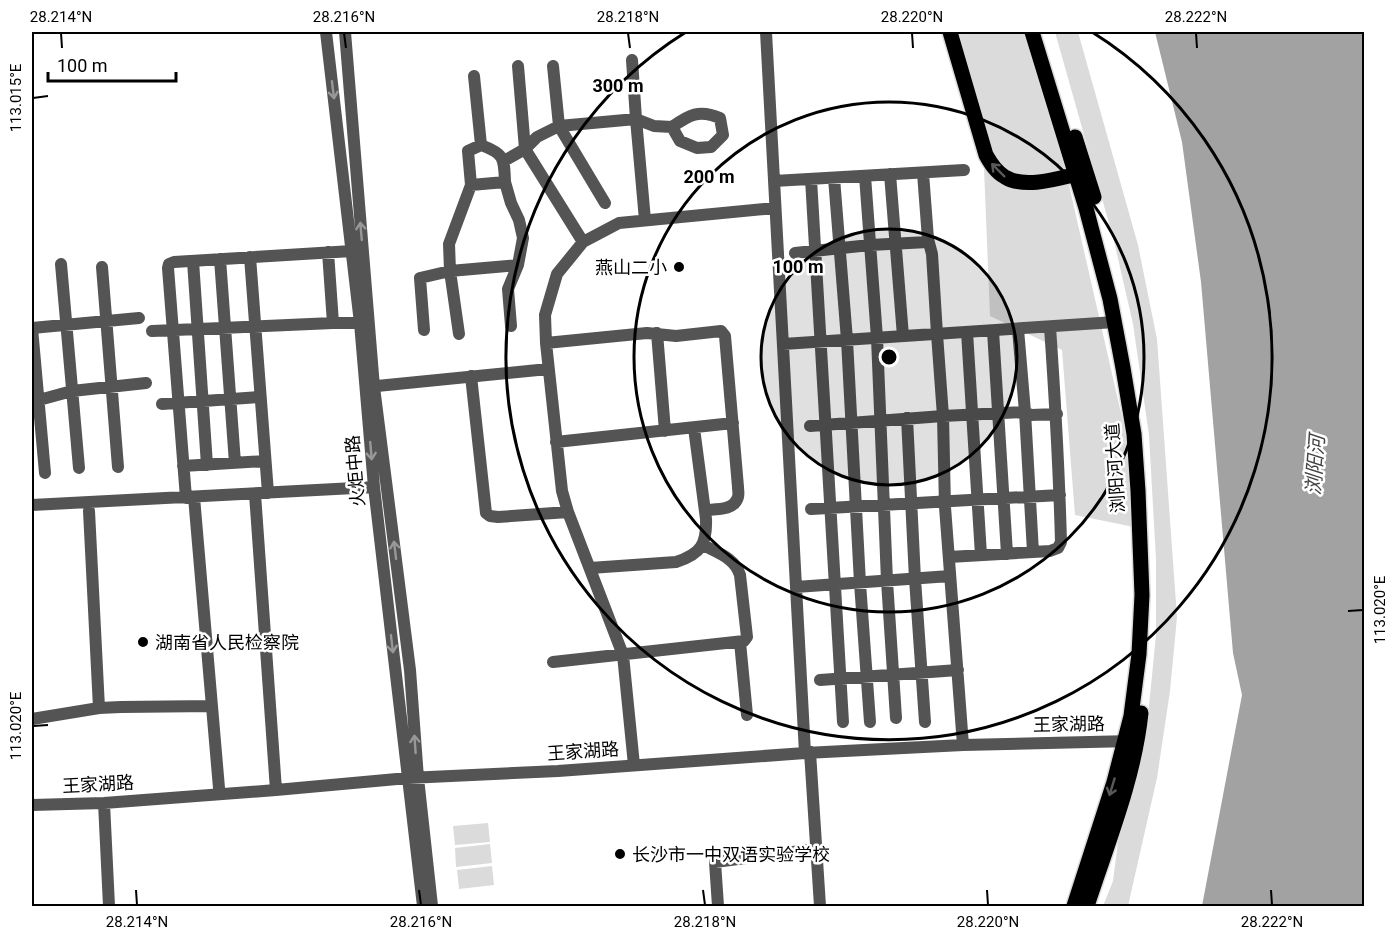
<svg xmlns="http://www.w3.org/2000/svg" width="1396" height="938" viewBox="0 0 1396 938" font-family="Roboto,'Noto Sans SC',sans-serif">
	<rect width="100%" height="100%" fill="#fff"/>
	<path fill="#dbdbdb" d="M942,32H1023L1066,172L1126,435L1134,527L1075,515L1062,350L990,316L983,143Z
		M1055,32H1078L1138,245L1157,339L1177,617L1170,691L1157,778L1128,906H1103L1113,881L1118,842L1148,716L1156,635V559L1149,435L1133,324L1114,241Z
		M488,823L490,842L455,845L453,826Z
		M490,844L492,863L456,867L455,848Z
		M492,866L494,885L459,889L457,870Z"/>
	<path fill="#a2a2a2" d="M1155,32H1364V906H1202L1242,695L1233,653L1201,282L1182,142Z"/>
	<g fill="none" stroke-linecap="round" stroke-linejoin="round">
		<defs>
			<path id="major" d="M950,32L986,155C991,164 996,172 1005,177C1026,190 1062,177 1085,172
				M1032,32L1086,208L1110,299L1123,368L1134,434L1138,491L1142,595L1139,654L1131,716L1114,782L1074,906
				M1075,137L1094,197
				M1087,906C1107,844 1134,780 1141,713"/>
		</defs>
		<use href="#major" stroke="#dbdbdb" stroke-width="18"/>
		<path stroke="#545454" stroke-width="12" d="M326,32L360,323L374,487L423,906
			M345,32L374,387L410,670L418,778L432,906
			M766,32L805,753
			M632,60L636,119L645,220
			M518,66L525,149L583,242
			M553,66L559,126L605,203
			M504,161L525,149L537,137L559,126L636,119L654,126L672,127L680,141L697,148L711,147L723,135L720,118C699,109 689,115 672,127
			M923,173L928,239L932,254L937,334L943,416L945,507L963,745
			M890,174L903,336
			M865,176L877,338L887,581L896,718
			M834,178L847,340L860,583L870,722
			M811,179L843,722
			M774,181L964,170
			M505,182L511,203L519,220L523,238L518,265L508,289L511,326
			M471,185L468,151L481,145L474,76
			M328,252L333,323
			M795,253L870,245L928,242
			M250,257L268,493
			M220,259L235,463
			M193,261L207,465
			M61,264L79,468
			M102,267L118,467
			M32,328L45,473
			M32,328L139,318
			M1018,329L1025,412L1033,552
			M424,330L420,278L450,271L518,265
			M152,331L333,323H360
			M993,331L1007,554
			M967,332L981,555
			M657,333L665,431
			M459,334L450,271L449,244L471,185L505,182C504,158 505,154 481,145
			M546,343L647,333L676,336L721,331L725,336L738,487C738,490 739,494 738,497C734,511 716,509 705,510
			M783,344L1115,322
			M471,376L486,513L490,516L498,517L568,512
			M367,387L548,369
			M39,400L72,391L146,383
			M162,404L260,397
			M907,418L915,579L925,722
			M810,426L943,416L1025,412L1031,415L1057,414
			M556,442L733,423
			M183,466L265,461
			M255,494L276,790
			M194,497L219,788
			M186,498L168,268L169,264L174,262L352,251
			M32,505L374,487
			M811,509L1060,495
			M89,511L99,708
			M949,557L1050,551L1058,548L1061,542C1059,470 1055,399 1050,327
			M590,568L676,562C701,554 707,544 706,519L694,428
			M796,587L950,576
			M740,642L747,715
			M553,662L744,641L747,637L740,575C735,558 718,553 703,545
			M820,680L958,670
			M32,719L99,708L121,707L212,706
			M810,752L820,906
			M634,765L623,655L568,512L562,491L546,343L545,315L557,274L583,242L619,223L775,208
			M104,803L109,906
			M32,805L104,803L276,790L408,778L558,771L805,753L963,745L1132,741
			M718,906L715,862L816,849"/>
		<use href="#major" stroke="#000" stroke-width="15"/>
	</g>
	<defs><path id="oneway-shaft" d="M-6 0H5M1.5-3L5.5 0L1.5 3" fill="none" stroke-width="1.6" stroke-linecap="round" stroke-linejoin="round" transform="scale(1.5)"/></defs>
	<g stroke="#989898">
		<use href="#oneway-shaft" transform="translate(333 90) rotate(83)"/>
		<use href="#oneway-shaft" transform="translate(361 231) rotate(-95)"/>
		<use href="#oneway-shaft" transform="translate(371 451) rotate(85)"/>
		<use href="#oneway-shaft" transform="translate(395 550) rotate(-97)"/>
		<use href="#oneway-shaft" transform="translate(392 644) rotate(83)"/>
		<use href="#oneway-shaft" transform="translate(415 744) rotate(-94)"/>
	</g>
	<g stroke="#595959">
		<use href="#oneway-shaft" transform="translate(998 170) rotate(-135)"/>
		<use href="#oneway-shaft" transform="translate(1112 787) rotate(107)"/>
	</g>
	<path fill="none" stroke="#000" stroke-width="2" d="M61,33L62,48M344,33L346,48M628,33L630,48M912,33L913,48M1196,33L1197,48M33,98L48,96M1348,611L1363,610M33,726L48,725M136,890L137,905M419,890L421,905M703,890L705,905M987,890L988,905M1271,890L1272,905"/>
	<circle cx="889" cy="357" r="128" fill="#000" fill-opacity=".12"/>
	<g fill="none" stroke="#000" stroke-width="3">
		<circle cx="889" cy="357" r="128"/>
		<circle cx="889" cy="357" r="255"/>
		<path d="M1092 32A383 383 0 1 1 686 32"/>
	</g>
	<g fill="#000" stroke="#fff" stroke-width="2">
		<circle cx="679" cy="267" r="6"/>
		<circle cx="143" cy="642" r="6"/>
		<circle cx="620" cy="854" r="6"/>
	</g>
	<g text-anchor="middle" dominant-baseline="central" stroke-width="5" stroke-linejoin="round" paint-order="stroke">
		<g font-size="18" fill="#000" stroke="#fff" text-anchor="start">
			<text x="667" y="267" text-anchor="end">燕山二小</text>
			<text x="155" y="642">湖南省人民检察院</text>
			<text x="632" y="854">长沙市一中双语实验学校</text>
		</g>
		<g font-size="18" fill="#000" stroke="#fff">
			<text transform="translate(1115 468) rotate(-94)">浏阳河大道</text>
			<text transform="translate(355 471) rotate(-95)">火炬中路</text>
			<text transform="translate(1069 724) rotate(-1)">王家湖路</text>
			<text transform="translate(583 751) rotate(-4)">王家湖路</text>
			<text transform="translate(98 784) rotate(-3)">王家湖路</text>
		</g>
		<g font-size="20" font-style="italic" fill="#434343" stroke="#fff">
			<text transform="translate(1315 465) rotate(-86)">浏阳河</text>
		</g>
	</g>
	<circle cx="889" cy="357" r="9" fill="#000" stroke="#fff" stroke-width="3"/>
	<g font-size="18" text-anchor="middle" font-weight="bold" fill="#000" stroke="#fff" stroke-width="5" stroke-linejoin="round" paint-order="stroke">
		<text x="618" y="92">300 m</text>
		<text x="709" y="183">200 m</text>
		<text x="798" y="273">100 m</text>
	</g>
	<rect width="1396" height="938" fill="none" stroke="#ffffff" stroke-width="66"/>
	<path d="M48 72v9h128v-9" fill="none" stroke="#000000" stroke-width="3"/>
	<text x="57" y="72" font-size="18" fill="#000000" stroke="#ffffff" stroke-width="4.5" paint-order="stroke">100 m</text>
	<rect x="33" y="33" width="1330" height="872" fill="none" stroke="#000" stroke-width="2"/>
	<g font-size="15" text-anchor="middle" fill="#000">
		<text x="61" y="22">28.214°N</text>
		<text x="344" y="22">28.216°N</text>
		<text x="628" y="22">28.218°N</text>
		<text x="912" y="22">28.220°N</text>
		<text x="1196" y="22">28.222°N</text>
		<text transform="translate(16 98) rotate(-90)" y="5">113.015°E</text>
		<text transform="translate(1380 610) rotate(-90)" y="5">113.020°E</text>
		<text transform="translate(16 726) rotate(-90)" y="5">113.020°E</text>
		<text x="137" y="927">28.214°N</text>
		<text x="421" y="927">28.216°N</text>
		<text x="705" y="927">28.218°N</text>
		<text x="988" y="927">28.220°N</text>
		<text x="1272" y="927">28.222°N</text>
	</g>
</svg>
